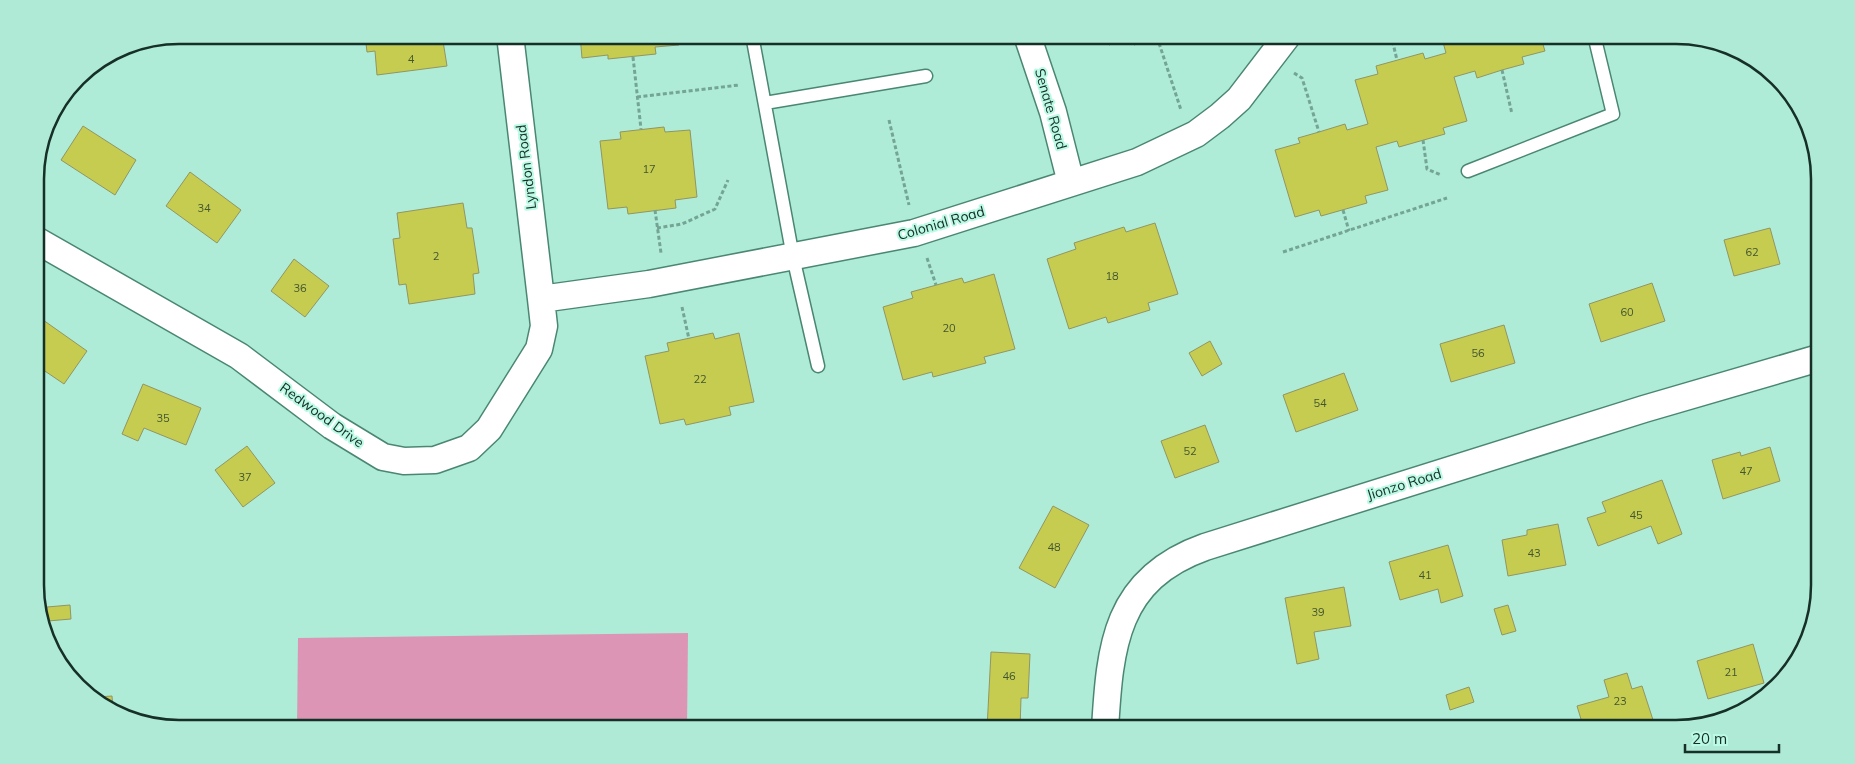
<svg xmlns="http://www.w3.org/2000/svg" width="1855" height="764" viewBox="0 0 1855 764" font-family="Mulish,sans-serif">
	<rect width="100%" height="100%" fill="#aeecd7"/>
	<path fill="#dc95b4" d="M688,633L687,729H297L298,638Z"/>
	<path fill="#c6cc50" stroke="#919563" d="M365,35H450L451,40L443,41L447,66L377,75L375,51L367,52Z
		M580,35H678L679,45L655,47L656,54L608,59V55L582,58Z
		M1106,35H1165L1134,45L1132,37L1109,45Z
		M1441,35H1540L1545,51L1522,57L1524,64L1502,70L1477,78L1475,71L1454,77L1467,121L1443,128L1445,134L1399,147L1397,141L1376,147L1388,190L1365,196L1367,203L1321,216L1319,210L1295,217L1275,150L1300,143L1298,138L1319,132L1345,124L1347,130L1368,124L1355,80L1378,74L1376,66L1423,53L1425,59L1446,53Z
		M83,126L136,160L115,195L61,160Z
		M664,127L665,132L690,130L697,197L675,200L676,208L628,214L627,207L608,209L600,141L621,139L620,132Z
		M190,172L241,210L217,243L166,206Z
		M463,203L467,228H472L479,273L473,274L475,294L409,304L406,284L399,285L393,239L400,238L397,213Z
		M1155,223L1178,294L1148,303L1150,310L1108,323L1106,317L1069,329L1047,259L1076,249L1074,243L1124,227L1126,232Z
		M1770,228L1780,264L1734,276L1724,240Z
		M294,259L329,286L305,317L271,291Z
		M994,274L1015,349L984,357L986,363L933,377L932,372L903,380L883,307L913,298L911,292L962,278L964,283Z
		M1652,283L1665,321L1601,342L1589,304Z
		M36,315L87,351L64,384L36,365Z
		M1504,325L1515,363L1451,382L1440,344Z
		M713,333L715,339L739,333L754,402L729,407L731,415L686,425L684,419L660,424L645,356L669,351L667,343Z
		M1210,341L1222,364L1202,376L1189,353Z
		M1344,373L1358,410L1296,432L1283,395Z
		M143,384L201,408L186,445L144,428L138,441L122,434Z
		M1205,425L1219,462L1175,478L1161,441Z
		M247,446L275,483L243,507L215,470Z
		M1770,447L1780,481L1723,499L1712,460L1740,452L1741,456Z
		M1662,480L1682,534L1658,544L1651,526L1598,546L1587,518L1606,512L1602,502Z
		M1053,506L1089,525L1055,588L1019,568Z
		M1558,524L1566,565L1508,576L1502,540L1527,535V530Z
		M1448,545L1463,596L1441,603L1438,589L1400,600L1389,562Z
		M1344,587L1351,626L1314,632L1319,659L1297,664L1285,598Z
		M70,605L71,619L48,621L47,607Z
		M1508,605L1516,631L1502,635L1494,609Z
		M1753,644L1764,683L1708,699L1697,661Z
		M991,652L1030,654L1028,698H1021L1020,729H987Z
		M1627,673L1632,689L1642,686L1654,723L1634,729H1584L1577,706L1609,697L1604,680Z
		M1469,687L1474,702L1450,710L1446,695Z
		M112,696L113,708L97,697Z"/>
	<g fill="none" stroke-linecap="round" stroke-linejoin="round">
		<defs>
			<path id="service" d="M752,35L793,257L818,366
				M765,103L926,76
				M1468,171L1613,114L1594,35"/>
			<path id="minor" d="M1027,35L1053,112L1071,183
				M36,240L239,356L332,426L383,457L404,461L435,460L469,448L489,429L539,349L544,326L541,299L510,35
				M541,299L649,284L914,233L1137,162L1196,134L1220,116L1239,99L1288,35
				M1105,729C1110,646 1115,579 1205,547L1644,409L1819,358"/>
		</defs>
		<use href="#service" stroke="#4a8673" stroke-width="15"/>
		<use href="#minor" stroke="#4a8673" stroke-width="29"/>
		<path stroke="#74a494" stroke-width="3" stroke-dasharray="4 2.5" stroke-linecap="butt" d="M1391,35L1397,60
			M1157,37L1181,110
			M633,57L641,129
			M1502,70L1512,114
			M1294,73L1302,78L1319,132
			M637,97L739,85
			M889,120L909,205
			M1423,140L1427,169L1441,175
			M655,210L661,253
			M1343,210L1349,231
			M657,228L682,224L715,209L728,180
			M1283,252L1447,198
			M927,258L936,285
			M682,307L689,339"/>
		<use href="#service" stroke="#fff" stroke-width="12"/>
		<use href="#minor" stroke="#fff" stroke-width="26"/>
	</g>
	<g text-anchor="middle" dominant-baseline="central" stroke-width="4" stroke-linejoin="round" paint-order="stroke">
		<g font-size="11" fill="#425631">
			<text x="411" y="59">4</text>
			<text x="649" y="169">17</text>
			<text x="204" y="208">34</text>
			<text x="1752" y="252">62</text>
			<text x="436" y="256">2</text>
			<text x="1112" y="276">18</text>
			<text x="300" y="288">36</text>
			<text x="1627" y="312">60</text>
			<text x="949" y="328">20</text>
			<text x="1478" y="353">56</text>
			<text x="700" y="379">22</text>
			<text x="1320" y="403">54</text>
			<text x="163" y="418">35</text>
			<text x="1190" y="451">52</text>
			<text x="1746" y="471">47</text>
			<text x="245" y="477">37</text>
			<text x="1636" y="515">45</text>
			<text x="1054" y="547">48</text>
			<text x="1534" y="553">43</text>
			<text x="1425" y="575">41</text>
			<text x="1318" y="612">39</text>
			<text x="1731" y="672">21</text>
			<text x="1009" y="676">46</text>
			<text x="1620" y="701">23</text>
		</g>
		<g font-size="14" fill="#162f27" stroke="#bbfae4">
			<text transform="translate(1051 109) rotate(74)">Senate Road</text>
			<text transform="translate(526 167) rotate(-97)">Lyndon Road</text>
			<text transform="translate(941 223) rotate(-16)">Colonial Road</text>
			<text transform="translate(322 415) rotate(36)">Redwood Drive</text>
			<text transform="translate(1404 484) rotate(-17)">Jionzo Road</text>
		</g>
	</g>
	<path d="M0 0H1855V764H0ZM179 44H1676A135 135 0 0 1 1811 179V585A135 135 0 0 1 1676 720H179A135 135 0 0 1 44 585V179A135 135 0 0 1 179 44Z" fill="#aeead5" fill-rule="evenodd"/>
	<path fill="none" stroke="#162f27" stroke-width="2.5" d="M179 44H1676A135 135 0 0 1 1811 179V585A135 135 0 0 1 1676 720H179A135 135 0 0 1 44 585V179A135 135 0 0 1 179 44Z"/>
	<path d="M1685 744v8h94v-8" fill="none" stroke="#162f27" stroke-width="2.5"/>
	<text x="1692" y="744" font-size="15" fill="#162f27" stroke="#bbfae4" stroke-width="4" paint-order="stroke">20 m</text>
</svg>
